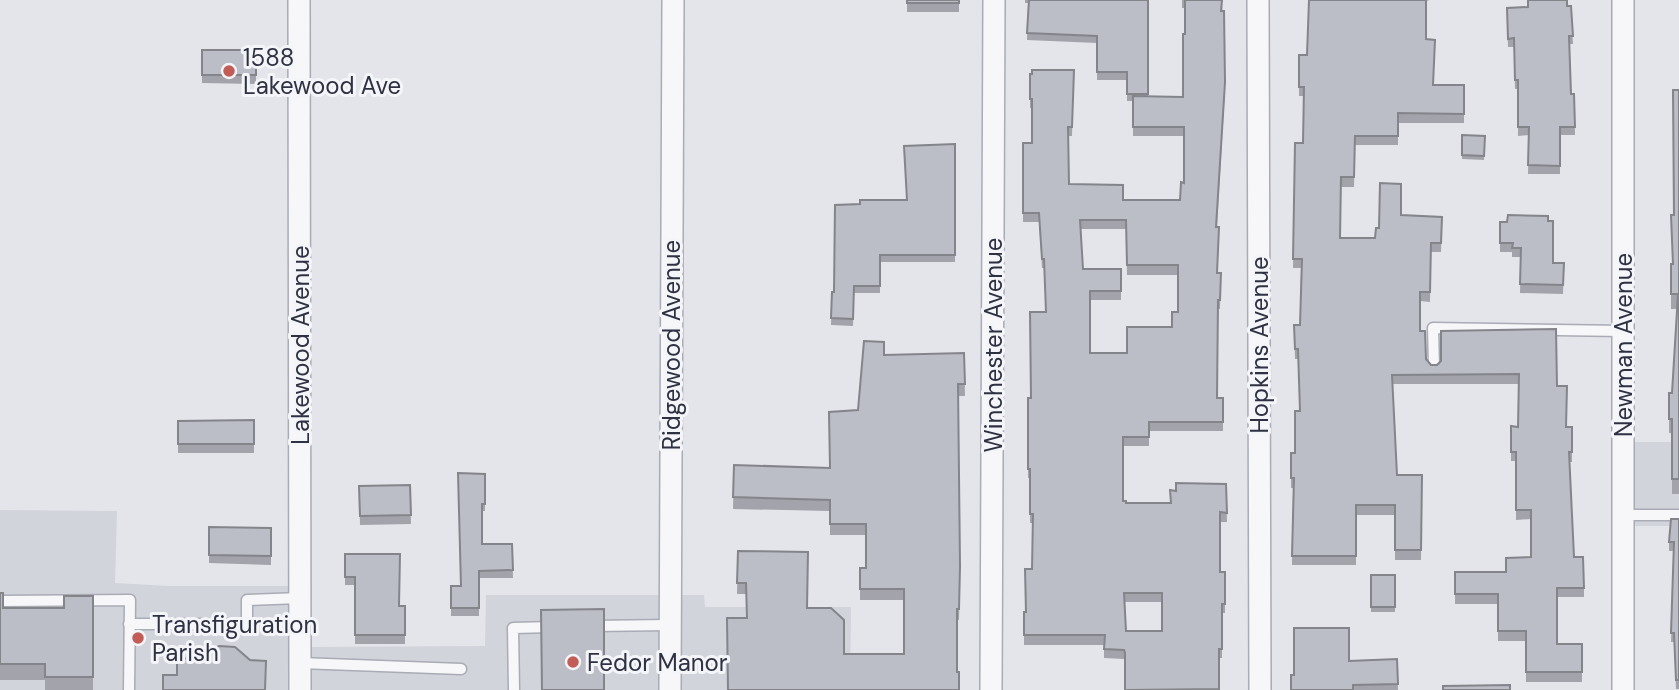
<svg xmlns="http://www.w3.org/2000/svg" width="1679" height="690" viewBox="0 0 1679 690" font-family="'DM Sans',sans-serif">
	<rect width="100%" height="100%" fill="#e4e5eb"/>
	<path fill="#d2d4dc" d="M1628,442H1679V526H1629Z
		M0,510L117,511L115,583L170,586H306L307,647L485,646L486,595H704L705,607H851L850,690H0Z"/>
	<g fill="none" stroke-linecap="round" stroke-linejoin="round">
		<defs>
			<path id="lane" d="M1434,367L1433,328L1623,331
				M1623,515H1679
				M0,601L130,600L129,690
				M129,624H247V600L300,598
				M591,626L670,625
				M300,663L461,669
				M514,690L513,628L553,627"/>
			<path id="street" d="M299,0L300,690
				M1258,0L1260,690
				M1623,0V690
				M670,690L673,0
				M991,690L994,0"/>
		</defs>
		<use href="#lane" stroke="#a9abb5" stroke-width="13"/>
		<use href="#street" stroke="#a9abb5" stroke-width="24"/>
		<use href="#lane" stroke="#f7f7f9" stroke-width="10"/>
		<use href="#street" stroke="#f7f7f9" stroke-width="21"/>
	</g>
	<path fill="#a2a3ab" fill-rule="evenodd" d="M907,0H959V12H907Z
		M1025,0H1148V97H1183L1185,34V8H1182V0H1222L1225,91L1217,227V273H1221L1220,309H1218V398H1223V431H1149V446H1123V501L1126,503H1171L1176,491L1226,484L1227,522H1220V572H1225V613H1222V658H1219V690H1125V662L1124,659L1104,658V645H1024V612H1026L1032,569L1033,523H1030V478H1028V398H1031L1046,312L1044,268H1042L1039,222H1023V143H1032V108H1030V74L1074,70L1072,136H1068L1069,184L1123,200H1180L1184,183V136H1133V101H1127V80H1097V43L1027,40L1028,3H1025ZM1081,229H1126L1127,275H1178V312L1172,327L1127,353H1090V300H1121V269H1083ZM1125,602H1162V631H1126Z
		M1309,0H1430L1426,1V39L1433,85H1464V123H1398V145H1355L1354,187H1341L1340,238H1375L1379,228L1401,216L1442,217L1441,252H1431L1430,302L1420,301V331L1426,359L1431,365H1437L1441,361V331L1557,386L1566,427H1572V462H1569L1574,557L1584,588V597H1557V644H1582V682H1526V641H1498V604H1455V572H1506L1531,557V519L1516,520V461H1511V426L1518,427L1519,384H1392L1397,475H1422L1421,560H1395V515H1356V565H1292L1293,488H1291V453H1295L1300,411L1298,359H1295L1294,325H1300L1301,268H1293L1295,143H1303L1304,96H1299V55H1307Z
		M1571,6L1573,44H1569L1571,94H1574L1575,135H1560V174H1528L1529,135L1518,136V89H1515L1514,47H1508L1507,8Z
		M202,50H256V84L202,83Z
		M1679,90V494H1672V433H1669V393H1672L1677,309H1671V264H1673L1671,215H1674Z
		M1462,135L1485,136L1484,160L1462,159Z
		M955,144V262H880V293H854L853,326L831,325L832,292H834L906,200Z
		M1548,221L1553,263H1564L1563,294L1520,293L1521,257H1512V252H1500V222Z
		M964,353L965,396H958L960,577L959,620H957V672L728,690L746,618V594H737L738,551L808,608L844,654H904V600H860V568H866V535H830V511L733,509L734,465L830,468L884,355Z
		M254,420V453H178V421Z
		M485,474V511H482V544H512L513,578H479V616H451V586H460Z
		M410,485L411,524L360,525L359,486Z
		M1679,519V689H1676L1674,642H1671L1674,551H1669V542Z
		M209,527L271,528V565L209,563Z
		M345,554L400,606H405V644H355V585H345Z
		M1371,575H1395V612H1371Z
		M0,593L3,608H64L93,596V690H45V680H0Z
		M1397,659L1398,690H1291L1294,675L1349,661Z"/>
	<path fill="#bcbec7" stroke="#84858b" stroke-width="2" fill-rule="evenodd" d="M907,0H959V3H907Z
		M1029,0H1148V94H1127V72H1097V36L1027,33Z
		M1185,0H1222L1221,11H1224L1225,82L1216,227H1219L1217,273H1221L1220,300H1218L1217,398H1223V422H1149V437H1123V501H1126V503H1171L1170,490L1176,491V483L1226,484L1227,513L1220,512V572H1225V604H1222V649H1219V689L1125,690V653L1124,650L1104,649L1105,635H1024V612H1026L1025,569H1032L1033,514H1030V469H1028V398H1031L1030,312H1046L1044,259H1042L1039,213H1023V143H1032V99H1030V74H1032V70H1074L1072,127H1068L1069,184L1123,185V200H1180L1181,182L1184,183V127H1133V96L1183,97V34H1185ZM1080,220H1126L1127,265H1178V312H1172V327H1127V353H1090V291H1121V269H1083ZM1124,593H1162V631H1126Z
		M1309,0H1426V39L1435,40L1433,85H1464V114L1398,113V136H1355L1354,177H1341L1340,238H1375L1376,228H1379L1380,183L1401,184V215L1442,217L1441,243H1431L1430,292H1420V331H1425L1426,359L1431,365H1437L1441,361V331L1556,329L1557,386H1567L1566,427H1572V452H1569L1574,557H1583L1584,588H1557V644H1582V672H1526V631H1498V594H1455V572H1506V558L1531,557V510H1516V452H1511V426L1518,427L1519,374L1392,375L1397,475H1422L1421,550H1395V505H1356V556H1292L1294,478H1291V453H1295V411H1300L1298,349H1295L1294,325H1300L1302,259H1293L1295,143H1303L1304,87H1299V55H1307Z
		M1528,0H1567V6H1571L1573,36H1569L1571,94H1574L1575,127H1560V166L1528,165L1529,127H1518V80H1515L1514,38L1508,39L1507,8L1528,7Z
		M202,50H256V75H202Z
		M1673,90H1679V479H1672V419H1669V393H1672L1678,294H1671V264H1673L1671,215H1674Z
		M1462,135L1485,136L1484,156L1462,155Z
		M955,144V255H880V286H854L853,319L831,318L832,292H834L835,205L860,204V200H907L904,146Z
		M1508,215L1548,216V221H1553V263H1564L1563,285L1520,284L1521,248H1512L1513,243H1500V222H1507Z
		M864,341L884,342V355L964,353L965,384H958L960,566L959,609H957V672H959V690H728L727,618H747L746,583H737L738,551L808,552L807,608H831L844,620V654H904V589H860V568H866V524H830V500L733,497L734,465L830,468L829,412L858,410Z
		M254,420V444H178V421Z
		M458,473L485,474V504H482V544H512L513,570L479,571V608H451V586H461Z
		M410,485L411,515L360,516L359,486Z
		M1671,519H1679V680H1676L1674,633H1671L1674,542H1669Z
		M209,527L271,528V556L209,555Z
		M345,554H400L399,606H405V635H355V577H345Z
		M1371,575H1395V607H1371Z
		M0,593H3V608H64V596H93V677H45V664H0Z
		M604,609V690H542L541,610Z
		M1294,628H1349V661L1397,659L1398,684L1353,685V690H1291V675H1294Z
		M219,646L235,647L250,660L266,661L265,690H163V675H177V658L204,659L210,651Z
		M1510,685V690H1443V686Z"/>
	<g fill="#c25c57" stroke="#f4f5f8" stroke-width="2.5">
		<circle cx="229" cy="71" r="7"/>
		<circle cx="138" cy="638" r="7"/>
		<circle cx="573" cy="662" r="7"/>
	</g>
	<g text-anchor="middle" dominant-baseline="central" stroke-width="6" stroke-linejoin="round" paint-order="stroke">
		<g font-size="24" fill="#2d3141" stroke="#f4f5f8" text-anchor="start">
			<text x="243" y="57">1588<tspan x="243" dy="28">Lakewood Ave</tspan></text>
			<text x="152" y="624">Transfiguration<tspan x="152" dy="28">Parish</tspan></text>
			<text x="587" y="662">Fedor Manor</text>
		</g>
		<g font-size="24" fill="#2d3141" stroke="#f4f5f8">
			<text transform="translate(300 345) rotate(-90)">Lakewood Avenue</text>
			<text transform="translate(671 345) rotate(-90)">Ridgewood Avenue</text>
			<text transform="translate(993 345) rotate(-90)">Winchester Avenue</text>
			<text transform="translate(1259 345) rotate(-90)">Hopkins Avenue</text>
			<text transform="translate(1623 345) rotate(-90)">Newman Avenue</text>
		</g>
	</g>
</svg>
